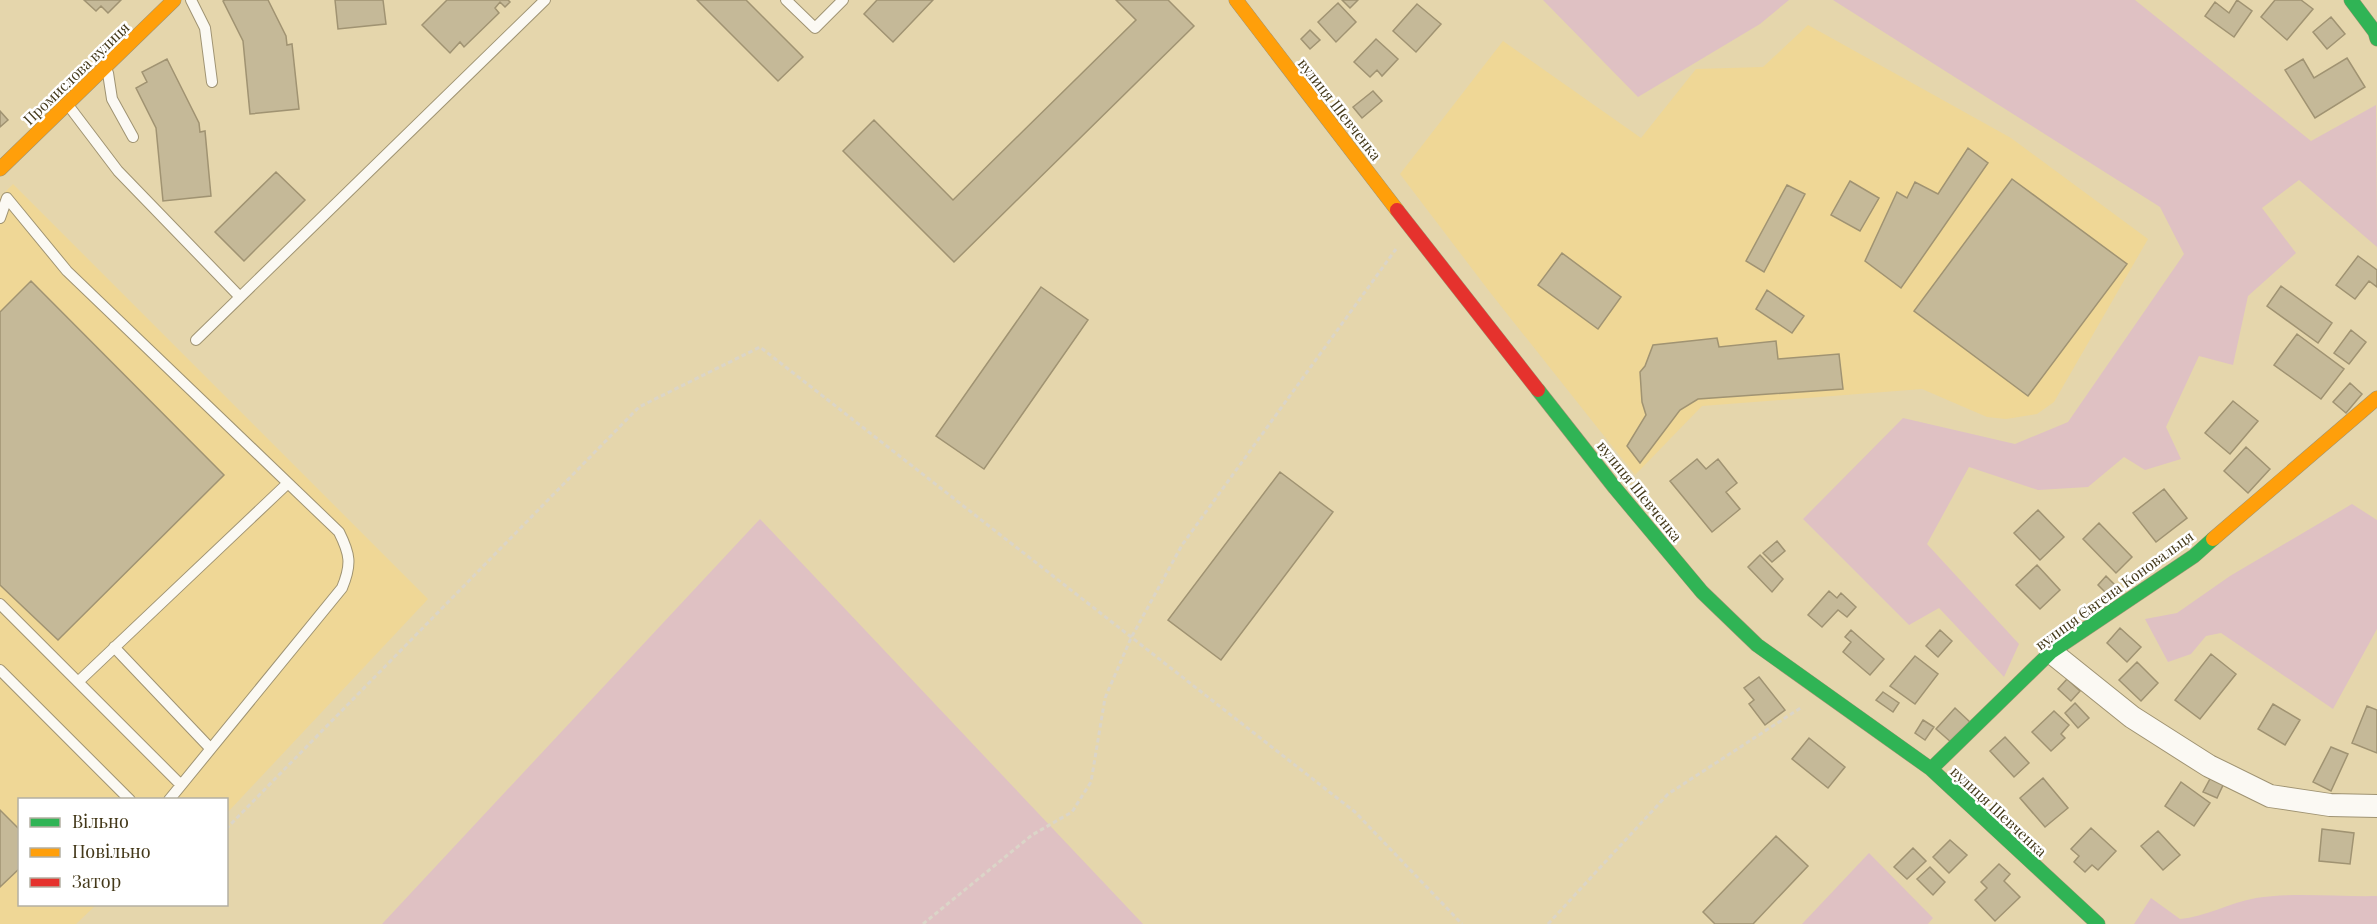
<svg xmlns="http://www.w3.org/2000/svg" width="2377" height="924" viewBox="0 0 2377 924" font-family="'Playfair Display',serif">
	<rect width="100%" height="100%" fill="#e5d6ac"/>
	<path fill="#efd796" d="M1808,25L2011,138L2148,239L2054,402L2037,414L2006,419L1987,417L1922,389L1702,406L1635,475L1489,291L1400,174L1503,41L1641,138L1696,69L1763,67Z
		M13,184L428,599L227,813L226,800H20V904L96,905L76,924H0V197Z"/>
	<path fill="#dfc1c3" d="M1543,0H1789L1760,24L1638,97Z
		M1833,0H2135L2311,141L2376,105L2377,247L2299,180L2262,208L2296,253L2248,296L2233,365L2199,356L2166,427L2181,459L2145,470L2124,457L2088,487L2038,490L1969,467L1927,544L2019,644L2004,677L1939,608L1909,625L1803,519L1903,418L2015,444L2068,422L2184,254L2160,207Z
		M2352,504L2377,520V629L2333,709L2221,633L2206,636L2191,654L2168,662L2145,619L2177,613L2230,576Z
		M760,519L1143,924H382Z
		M1869,853L1933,918L1928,924H1802Z
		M2377,896V924H2134L2151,898L2180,919C2205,917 2229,903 2256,898C2291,892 2340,897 2377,896Z"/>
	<path fill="#c5b998" stroke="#a09372" stroke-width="1.5" d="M84,0H121L108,13L101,6L96,11Z
		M225,0H268L286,36L287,45L292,44L299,109L250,114L243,41L223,1Z
		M335,0H383L386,24L338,29Z
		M447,0H508L510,2L505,7L500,2L495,8L499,13L464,47L460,42L450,53L422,25Z
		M697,0H746L803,57L778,81Z
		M877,0H933L893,42L864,14Z
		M1116,0H1168L1194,26L954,262L843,151L874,120L953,200L1136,20Z
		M1342,0H1358L1350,8Z
		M2237,0L2252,11L2234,37L2205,16L2215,2L2229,13Z
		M2275,0H2301L2313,9L2287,40L2261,17Z
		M1338,3L1356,22L1336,42L1318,22Z
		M1417,4L1441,24L1416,52L1393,31Z
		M2331,17L2345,34L2327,49L2313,32Z
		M1310,30L1320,40L1310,49L1301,39Z
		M1376,39L1398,59L1382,76L1377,70L1370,77L1354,62Z
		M2347,58L2365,87L2315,118L2285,70L2303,59L2314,78Z
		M167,59L199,123L200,132L205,131L211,196L163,201L156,128L136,88L147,82L142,72Z
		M1373,91L1382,101L1362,118L1353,107Z
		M0,111L8,120L0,127Z
		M1968,148L1988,163L1901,288L1865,261L1897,192L1907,198L1915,182L1938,194Z
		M276,172L305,200L244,261L215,232Z
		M2012,179L2127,264L2028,396L1914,311Z
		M1850,181L1879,198L1860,231L1831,215Z
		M1787,185L1805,194L1764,272L1746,261Z
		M1562,253L1621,297L1598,329L1538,285Z
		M2358,256L2377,270V287L2369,281L2355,299L2336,285Z
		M31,281L224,475L58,640L0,585V312Z
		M2281,286L2332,323L2318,343L2267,306Z
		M1041,287L1088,320L984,469L936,436Z
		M1767,290L1804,316L1792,333L1756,309Z
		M2351,330L2366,342L2349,364L2334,353Z
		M2297,334L2344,369L2321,399L2274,365Z
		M1717,338L1719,347L1776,341L1778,359L1839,354L1843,389L1698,399L1680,410L1640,463L1627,446L1646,415L1642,402L1640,372L1645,366L1653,345Z
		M2350,383L2362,394L2346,413L2333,402Z
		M2233,401L2258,421L2230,454L2205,433Z
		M2246,447L2270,469L2248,493L2224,471Z
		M1697,459L1706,469L1718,459L1737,483L1726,492L1740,509L1712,532L1670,481Z
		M1280,472L1333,512L1221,660L1168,620Z
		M2164,489L2187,518L2156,542L2133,513Z
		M2038,510L2064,537L2040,560L2014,533Z
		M2099,523L2132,557L2116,573L2083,539Z
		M1777,541L1785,551L1772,562L1763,553Z
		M1760,555L1783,579L1772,592L1748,567Z
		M2037,565L2060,590L2040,609L2016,585Z
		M2106,576L2121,591L2113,600L2098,585Z
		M1829,591L1837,598L1841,593L1856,607L1847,617L1838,610L1822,627L1808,615Z
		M2120,628L2141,647L2127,662L2107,643Z
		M1851,630L1884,659L1870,675L1843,652L1851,642L1845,637Z
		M1940,630L1952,641L1938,657L1926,646Z
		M2211,654L2236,674L2200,719L2175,700Z
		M1915,656L1938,674L1915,704L1890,686Z
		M2137,662L2158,683L2141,701L2119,680Z
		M1759,677L1785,710L1765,725L1749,704L1754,700L1744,688Z
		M2067,679L2080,691L2071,701L2058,689Z
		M1883,692L1899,703L1893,712L1876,700Z
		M2075,703L2089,718L2078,728L2065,713Z
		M2273,704L2300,720L2285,745L2258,729Z
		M2367,706L2377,710V753L2352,743Z
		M1955,708L1971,723L1952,743L1936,729Z
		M2054,711L2069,725L2061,734L2065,738L2051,751L2032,732Z
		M1923,720L1934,727L1925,740L1915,733Z
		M2005,737L2029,763L2014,777L1990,751Z
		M1809,738L1845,767L1828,788L1792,759Z
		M2331,747L2348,754L2331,791L2313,782Z
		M2211,777L2224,783L2217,798L2203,792Z
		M2043,778L2068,808L2045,827L2020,798Z
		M2181,782L2210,803L2194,826L2165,806Z
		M0,810L20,830V868L0,887Z
		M2091,828L2116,851L2098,870L2092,865L2085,872L2074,862L2079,856L2071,849Z
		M2322,829L2354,833L2350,864L2319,861Z
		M2158,831L2180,855L2163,870L2141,846Z
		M1776,836L1808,866L1753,924H1715L1703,912Z
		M1950,840L1967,855L1949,873L1933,857Z
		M1913,848L1926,861L1907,879L1894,867Z
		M1999,864L2010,874L2004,881L2020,897L1995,921L1975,900L1987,888L1981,882Z
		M1930,867L1945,882L1933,895L1917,879Z"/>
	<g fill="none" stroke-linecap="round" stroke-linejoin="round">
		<defs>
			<path id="lane" d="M191,0L205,28L212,82
				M786,0L815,28L843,0
				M108,73L112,99L133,137
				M68,105L118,171L240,297
				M0,218L7,198L67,271L339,532C350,554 352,564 342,588L169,800
				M196,340L545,0
				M0,604L181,785
				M114,647L210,748
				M0,670L130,800
				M78,682L288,483"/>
			<path id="street" d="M2051,652L2132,717L2209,766L2270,796L2330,805L2377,806"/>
			<path id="fast" d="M2351,0L2375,32L2377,39
				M1538,390L1615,488L1702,592L1757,645L1931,769L2098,924
				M1931,769L2051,652L2194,556L2213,539"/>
			<path id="slow" d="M1236,0L1397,210
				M0,169L174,0
				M2213,539L2377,398"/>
			<path id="jam" d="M1397,210L1538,390"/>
		</defs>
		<use href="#lane" stroke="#9f9372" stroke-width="12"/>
		<use href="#street" stroke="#9f9372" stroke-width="24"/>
		<use href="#fast" stroke="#9f9372" stroke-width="15"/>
		<use href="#slow" stroke="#9f9372" stroke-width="15"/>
		<use href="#jam" stroke="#9f9372" stroke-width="15"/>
		<path stroke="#dbd5c8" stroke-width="3" stroke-dasharray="4.5 3" stroke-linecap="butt" d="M226,829L639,407L760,347L1355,812L1462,924
			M923,924L1032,835L1072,812L1091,782L1105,698L1131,638L1182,545L1396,249
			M1548,924L1668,794L1802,707"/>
		<use href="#lane" stroke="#fbf9f3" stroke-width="10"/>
		<use href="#street" stroke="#fbf9f3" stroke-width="22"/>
		<use href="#fast" stroke="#30b455" stroke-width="14"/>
		<use href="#slow" stroke="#ff9f0a" stroke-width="14"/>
		<use href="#jam" stroke="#e5322d" stroke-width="14"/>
	</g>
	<g text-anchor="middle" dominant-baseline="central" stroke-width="5" stroke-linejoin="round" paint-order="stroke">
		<g font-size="15" fill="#44391a" stroke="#fff">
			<text transform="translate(76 73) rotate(-44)">Промислова вулиця</text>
			<text transform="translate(1340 109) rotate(52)">вулиця Шевченка</text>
			<text transform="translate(1640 491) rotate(51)">вулиця Шевченка</text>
			<text transform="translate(2114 590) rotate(-36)">вулиця Євгена Коновальця</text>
			<text transform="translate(1999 811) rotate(43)">вулиця Шевченка</text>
		</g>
	</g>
	<rect x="18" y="798" width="210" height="108" fill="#ffffff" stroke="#b4b0a3" stroke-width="1.5"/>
	<rect x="30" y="818" width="30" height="9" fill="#30b455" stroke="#b4b0a3" stroke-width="1.5"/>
	<text x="72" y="828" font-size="18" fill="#44391a">Вільно</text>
	<rect x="30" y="848" width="30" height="9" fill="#ff9f0a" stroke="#b4b0a3" stroke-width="1.5"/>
	<text x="72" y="858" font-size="18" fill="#44391a">Повільно</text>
	<rect x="30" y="878" width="30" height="9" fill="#e5322d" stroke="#b4b0a3" stroke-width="1.5"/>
	<text x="72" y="888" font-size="18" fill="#44391a">Затор</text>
</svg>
